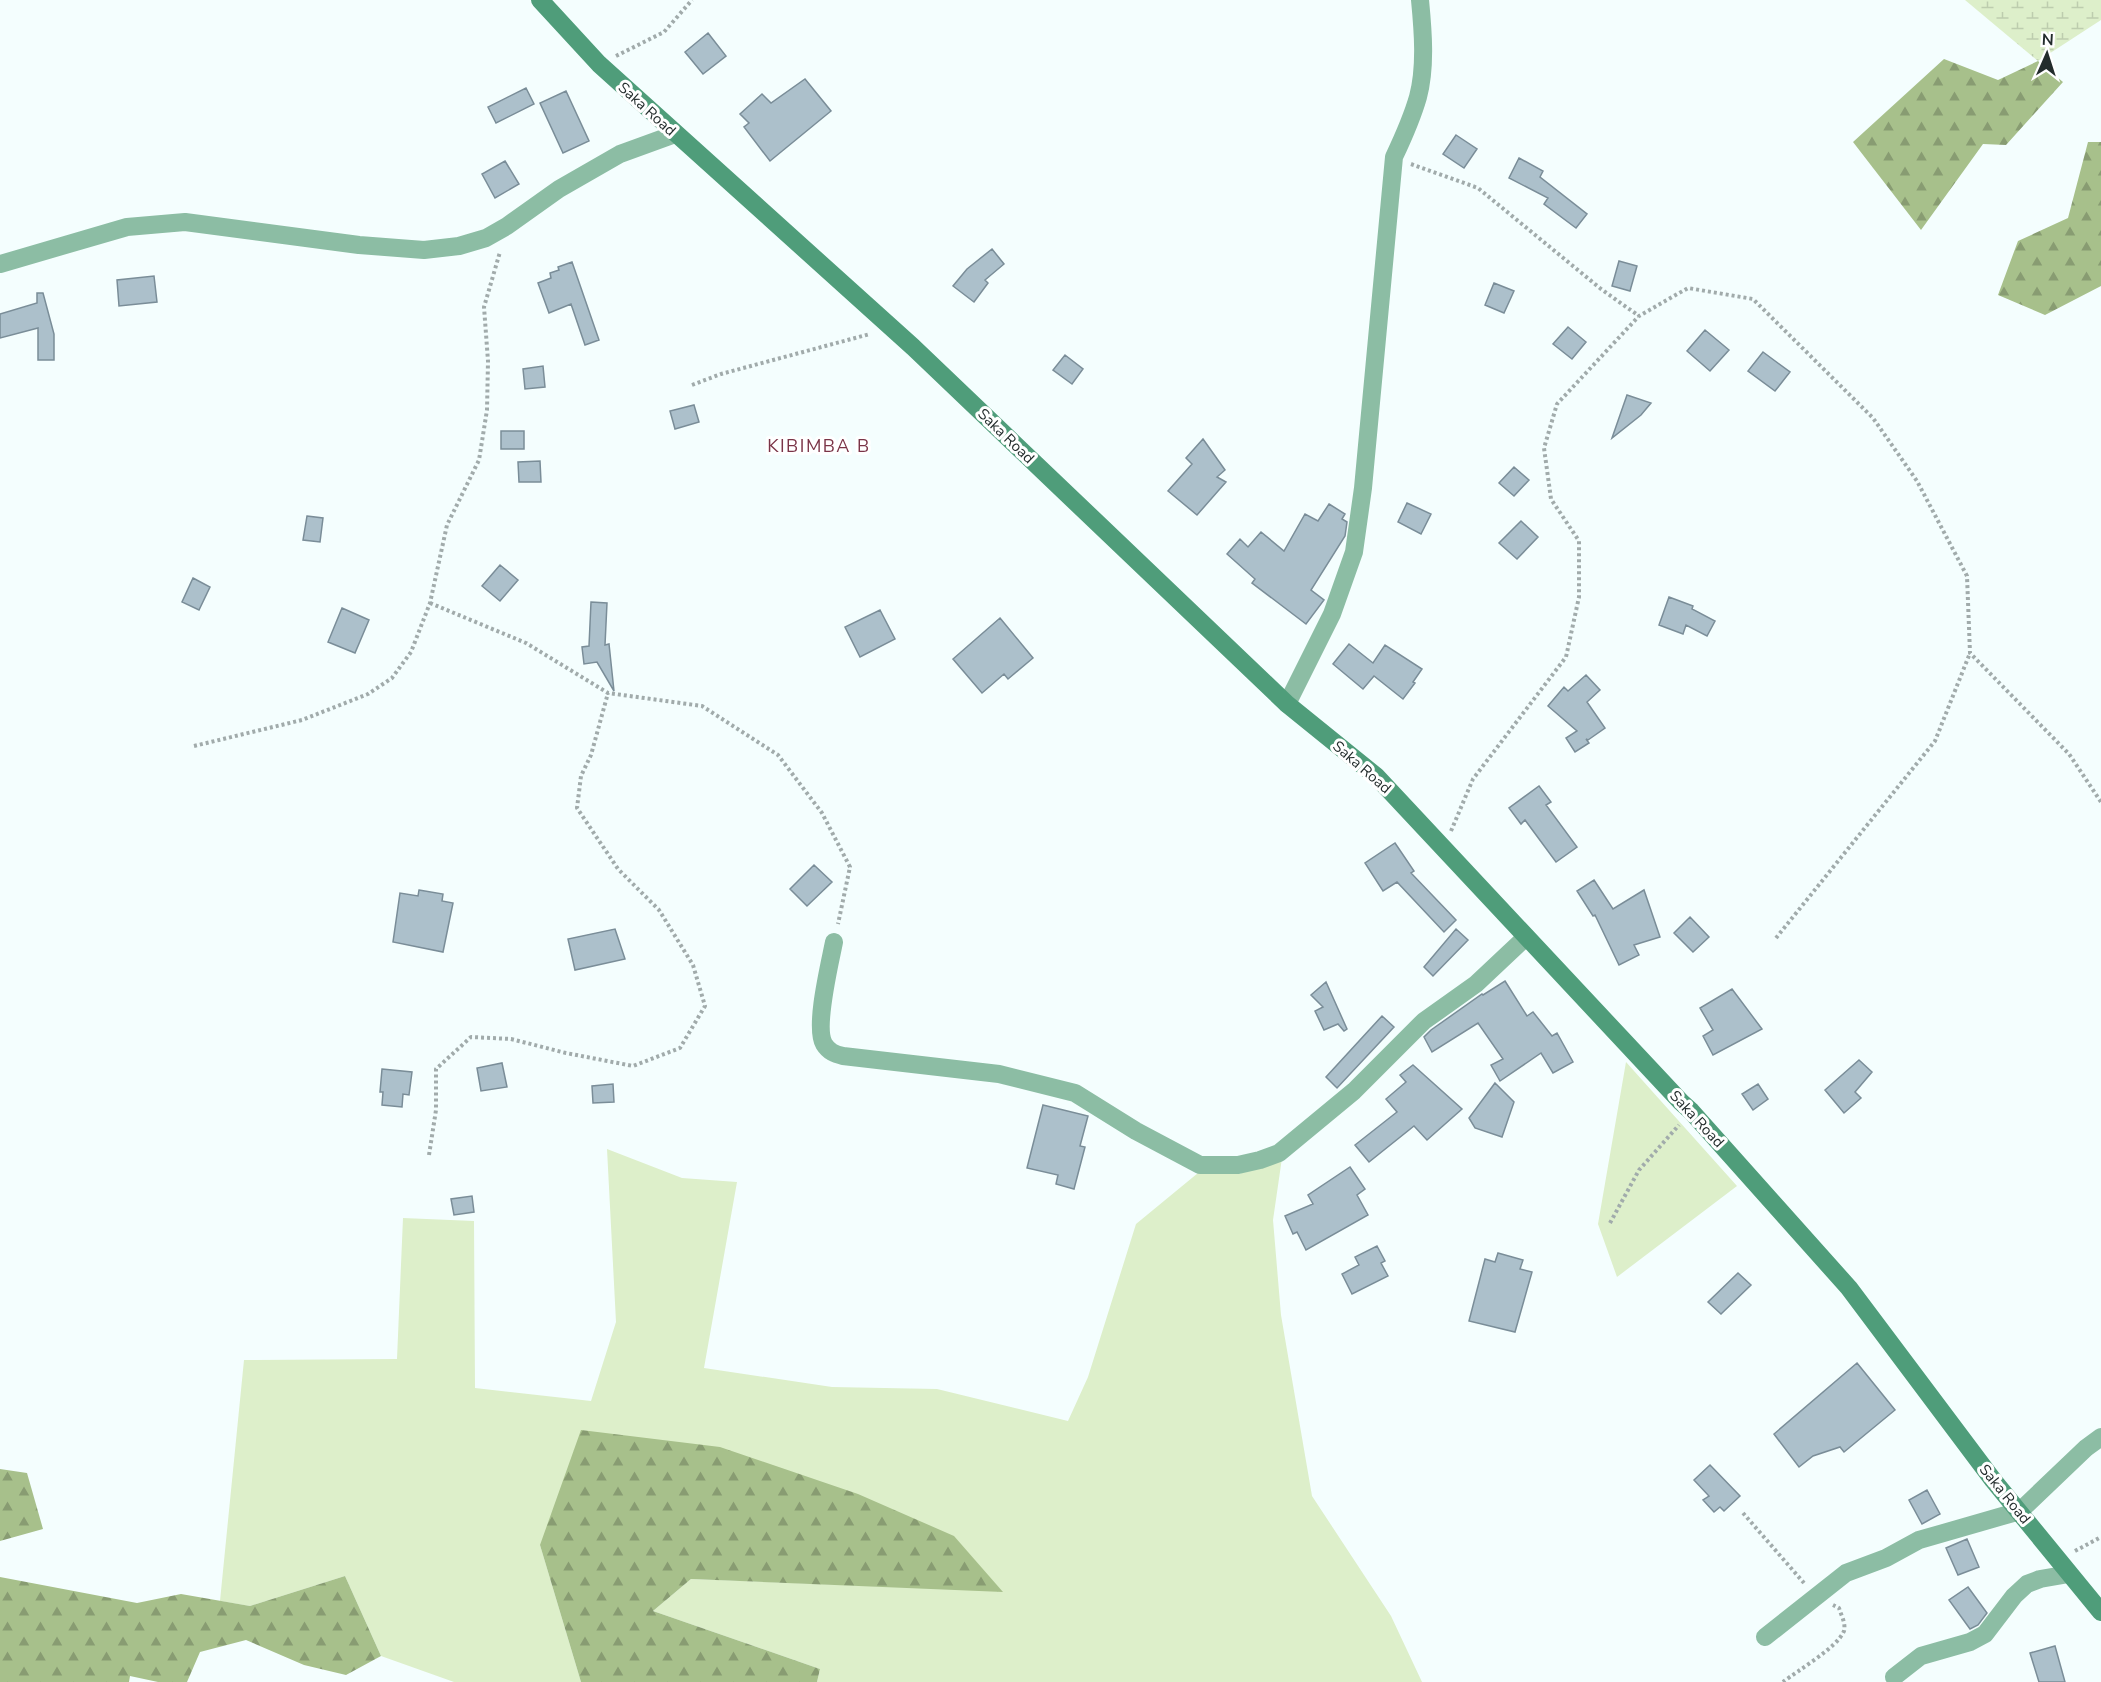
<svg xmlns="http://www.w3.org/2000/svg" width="2101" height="1682" viewBox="0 0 2101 1682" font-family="'Nunito Sans',sans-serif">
	<defs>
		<pattern id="forest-firs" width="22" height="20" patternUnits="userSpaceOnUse" patternTransform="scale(1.5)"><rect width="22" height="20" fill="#a7c08b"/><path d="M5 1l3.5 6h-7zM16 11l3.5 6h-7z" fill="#889c72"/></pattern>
		<pattern id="wetland-marsh" width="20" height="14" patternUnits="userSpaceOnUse" patternTransform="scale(1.5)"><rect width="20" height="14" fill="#ddefca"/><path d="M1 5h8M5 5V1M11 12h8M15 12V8" fill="none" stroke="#bdcdae"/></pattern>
	</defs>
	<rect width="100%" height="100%" fill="#f4fefe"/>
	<path fill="#ddefca" d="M1626,1062L1737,1186L1617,1277L1598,1224Z
		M607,1149L682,1178L737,1182L704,1368L832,1387L937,1389L1068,1421L1088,1377L1136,1224L1198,1173L1239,1174L1282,1158L1273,1220L1281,1315L1312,1496L1391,1616L1422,1682H817L820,1669L653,1611L691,1579L1002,1591L540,1545L581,1682H454L381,1656L345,1576L250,1606L220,1601L244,1360L397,1359L403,1218L474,1221L475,1388L591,1401L616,1322Z"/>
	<path fill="url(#forest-firs)" d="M1944,59L1998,80L2038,61L2063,82L2006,145L1983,144L1921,230L1853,142Z
		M2088,142H2101V286L2045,315L1998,295L2018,241L2068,218Z
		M581,1430L720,1447L858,1494L954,1536L1003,1592L691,1579L653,1611L820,1669L817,1682H581L540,1545Z
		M0,1469L27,1473L43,1529L0,1541Z
		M345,1576L381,1656L346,1675L304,1665L246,1640L200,1652L187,1682H158L130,1676L129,1682H0V1577L137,1603L181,1594L250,1606Z"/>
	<path fill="url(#wetland-marsh)" d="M1965,0H2101V20L2038,61Z"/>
	<path fill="#acc0cb" stroke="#7a8d98" stroke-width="1.5" d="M708,33L726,56L703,74L685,52Z
		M805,79L831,111L770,161L744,127L749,123L740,114L762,94L771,103Z
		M526,88L534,104L496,123L488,107Z
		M566,91L589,141L563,153L540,103Z
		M1456,135L1477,149L1464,168L1443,154Z
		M1519,158L1543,171L1540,177L1587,214L1576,228L1544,204L1548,198L1509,178Z
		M505,161L519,184L495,198L482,174Z
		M992,249L1004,264L985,280L988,283L974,302L953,286L967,269Z
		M1619,261L1637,266L1630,291L1612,286Z
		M572,262L599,340L585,345L571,304L549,313L538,283L551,278L550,273L559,270L558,267Z
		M154,276L157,302L119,306L117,280Z
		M1494,283L1514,291L1504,313L1485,305Z
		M37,293H43L54,334V360H38V328L0,338V314L37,303Z
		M1568,327L1586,342L1572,359L1553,344Z
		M1705,330L1729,350L1710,371L1687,351Z
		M1763,352L1790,372L1775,391L1748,371Z
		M1065,355L1083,369L1072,384L1053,370Z
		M543,366L545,387L525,389L523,369Z
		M1627,395L1651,403L1641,415L1612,438Z
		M694,405L699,422L675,429L670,411Z
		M501,431H524V449H501Z
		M1203,439L1225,470L1217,477L1226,482L1197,515L1168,491L1192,464L1186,458Z
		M540,461L541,482H519L518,462Z
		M1514,467L1529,480L1514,496L1499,483Z
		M1407,503L1431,514L1421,534L1398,522Z
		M1329,504L1345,514L1342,519L1347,522L1345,536L1311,590L1324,600L1306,624L1252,583L1255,579L1227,554L1240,539L1248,547L1261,532L1284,551L1305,514L1318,521Z
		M307,516L323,518L320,542L303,540Z
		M1521,521L1538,537L1517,559L1499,543Z
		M500,565L518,580L500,601L482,586Z
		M193,578L210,587L199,610L182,602Z
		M1669,597L1693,606L1692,609L1715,621L1707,636L1686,625L1683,634L1659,625Z
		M591,602L607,603L605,645L609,644L614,691L597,662L584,664L582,647L589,646Z
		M342,608L369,620L355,653L328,642Z
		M880,610L895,639L860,657L845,627Z
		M1000,618L1033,658L1008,679L1004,674L982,693L953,659Z
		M1349,644L1373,663L1385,645L1422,669L1413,682L1415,683L1403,699L1374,676L1363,689L1333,664Z
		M1586,675L1600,690L1587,702L1605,728L1588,740L1586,739L1589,743L1575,752L1566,738L1577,731L1548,706L1564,687L1568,691Z
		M1539,786L1551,802L1546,805L1577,847L1556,862L1525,820L1521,824L1509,808Z
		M1395,843L1414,871L1411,873L1456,920L1444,932L1397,882L1383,891L1365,863Z
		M814,865L832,882L807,906L790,889Z
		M1594,880L1613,909L1644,890L1660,937L1634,945L1639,955L1619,965L1595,915L1593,916L1577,891Z
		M419,890L443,894L442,901L453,903L443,952L393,942L400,893L418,896Z
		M1690,917L1709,937L1693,952L1674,933Z
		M615,929L625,959L575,970L568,939Z
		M1456,929L1468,940L1433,976L1424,967Z
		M1505,981L1527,1016L1533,1012L1552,1036L1557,1033L1573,1062L1553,1073L1541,1053L1500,1081L1491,1065L1503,1059L1478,1023L1432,1052L1424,1037L1431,1030L1482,994L1483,995Z
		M1326,982L1347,1029L1344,1031L1338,1024L1324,1030L1315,1011L1323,1007L1311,995Z
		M1732,989L1762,1029L1713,1055L1703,1036L1713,1030L1700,1008Z
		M1382,1016L1394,1027L1337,1088L1326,1077Z
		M1859,1060L1872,1072L1855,1092L1861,1098L1844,1113L1825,1090Z
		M502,1063L507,1087L481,1091L477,1068Z
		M1413,1065L1462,1109L1427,1140L1414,1126L1369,1162L1355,1145L1397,1112L1386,1099L1406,1082L1400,1075Z
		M382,1069L412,1072L409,1095L403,1094L402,1107L382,1105L383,1092H380Z
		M1495,1083L1514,1102L1502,1137L1475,1128L1469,1118Z
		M613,1084L614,1102L593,1103L592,1086Z
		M1758,1084L1768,1099L1753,1110L1742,1094Z
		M1043,1105L1088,1116L1080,1146L1085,1147L1074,1189L1056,1184L1058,1175L1027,1168Z
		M1350,1167L1365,1189L1357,1195L1368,1215L1306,1250L1297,1232L1293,1234L1285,1216L1313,1204L1308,1195Z
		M472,1196L474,1212L454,1215L451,1199Z
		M1377,1246L1385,1261L1381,1263L1388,1276L1352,1294L1342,1274L1359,1265L1355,1257Z
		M1498,1253L1523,1260L1520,1269L1532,1272L1515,1332L1469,1321L1485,1259L1495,1262Z
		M1738,1273L1751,1285L1721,1314L1708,1302Z
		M1857,1363L1895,1410L1844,1452L1840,1447L1813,1456L1799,1467L1774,1434Z
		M1710,1465L1740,1496L1724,1511L1720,1507L1714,1512L1703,1500L1709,1496L1694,1480Z
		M1927,1490L1940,1514L1922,1524L1909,1500Z
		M1967,1539L1979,1567L1958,1575L1946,1548Z
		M1968,1587L1987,1613L1978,1625L1970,1629L1949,1600Z
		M2055,1646L2065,1682H2039L2030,1653Z"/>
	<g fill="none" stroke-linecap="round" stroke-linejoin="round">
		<path stroke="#a1abab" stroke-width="4" stroke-dasharray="3 3" stroke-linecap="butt" d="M616,56L664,32L692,0
			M1411,164L1478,188L1601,289L1639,316
			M692,385L721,374L870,334
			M430,603L526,643L608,693L702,706L778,755L822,813L850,867L838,924
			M194,746L302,720L368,694L392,678L411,652L430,603L447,525L479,460L487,410L488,361L484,307L500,252
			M1451,831L1473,779L1566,657L1579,597V541L1551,499L1544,448L1557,404L1639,316L1688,288L1753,299L1873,418L1917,481L1967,576L1970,653L2069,754L2101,802
			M1776,938L1935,741L1970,653
			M429,1155L436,1110V1069L471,1037L511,1039L566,1053L633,1066L680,1048L705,1006L693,965L659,910L618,869L577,808L581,776L591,755L608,693
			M1610,1223L1639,1170L1679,1125
			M1743,1513L1804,1583
			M2075,1551L2101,1537
			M1783,1682C1797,1671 1838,1647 1844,1631C1846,1623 1841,1615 1839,1608L1833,1605"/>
		<path stroke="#8cbda4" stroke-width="18" d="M0,264L127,227L185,222L359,245L424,250L459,246L486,238L507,226L559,189L620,154L675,134
			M1287,704L1332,614L1354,552L1363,488L1394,157C1403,138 1412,118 1418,97C1426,67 1423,31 1420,0
			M834,942C830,963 814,1027 824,1044C829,1052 835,1054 843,1056L999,1074L1075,1093L1136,1131L1200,1165H1238L1260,1160L1279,1153L1354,1091L1424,1021L1476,984L1526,937
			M1765,1637L1846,1573L1886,1558L1919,1540L2020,1511L2086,1448L2101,1437
			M1894,1677L1921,1656L1970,1642L1985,1634L2014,1596L2027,1584L2040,1579L2069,1574"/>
		<path stroke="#4f9d7a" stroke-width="18" d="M540,0L599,64L913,347L1287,704L1376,776L1681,1102L1691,1111L1849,1288L1993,1480L2101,1612"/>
	</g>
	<g text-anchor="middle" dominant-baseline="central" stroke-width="6" stroke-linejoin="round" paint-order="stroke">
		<g font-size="15" fill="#232c2c" stroke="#fff">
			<text transform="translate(647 109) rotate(42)">Saka Road</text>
			<text transform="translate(1006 436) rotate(44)">Saka Road</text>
			<text transform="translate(1362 767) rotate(41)">Saka Road</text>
			<text transform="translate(1697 1119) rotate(47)">Saka Road</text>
			<text transform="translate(2005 1494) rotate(51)">Saka Road</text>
		</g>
		<g font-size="18" letter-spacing="1.5" fill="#7a3447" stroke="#fff">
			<text x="819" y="446">KIBIMBA B</text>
		</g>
	</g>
	<g transform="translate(2047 54) rotate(3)" stroke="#ffffff" stroke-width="4.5" paint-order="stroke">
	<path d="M0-4.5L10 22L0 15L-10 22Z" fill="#232c2c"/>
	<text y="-9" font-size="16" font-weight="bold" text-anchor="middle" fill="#232c2c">N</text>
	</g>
</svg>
